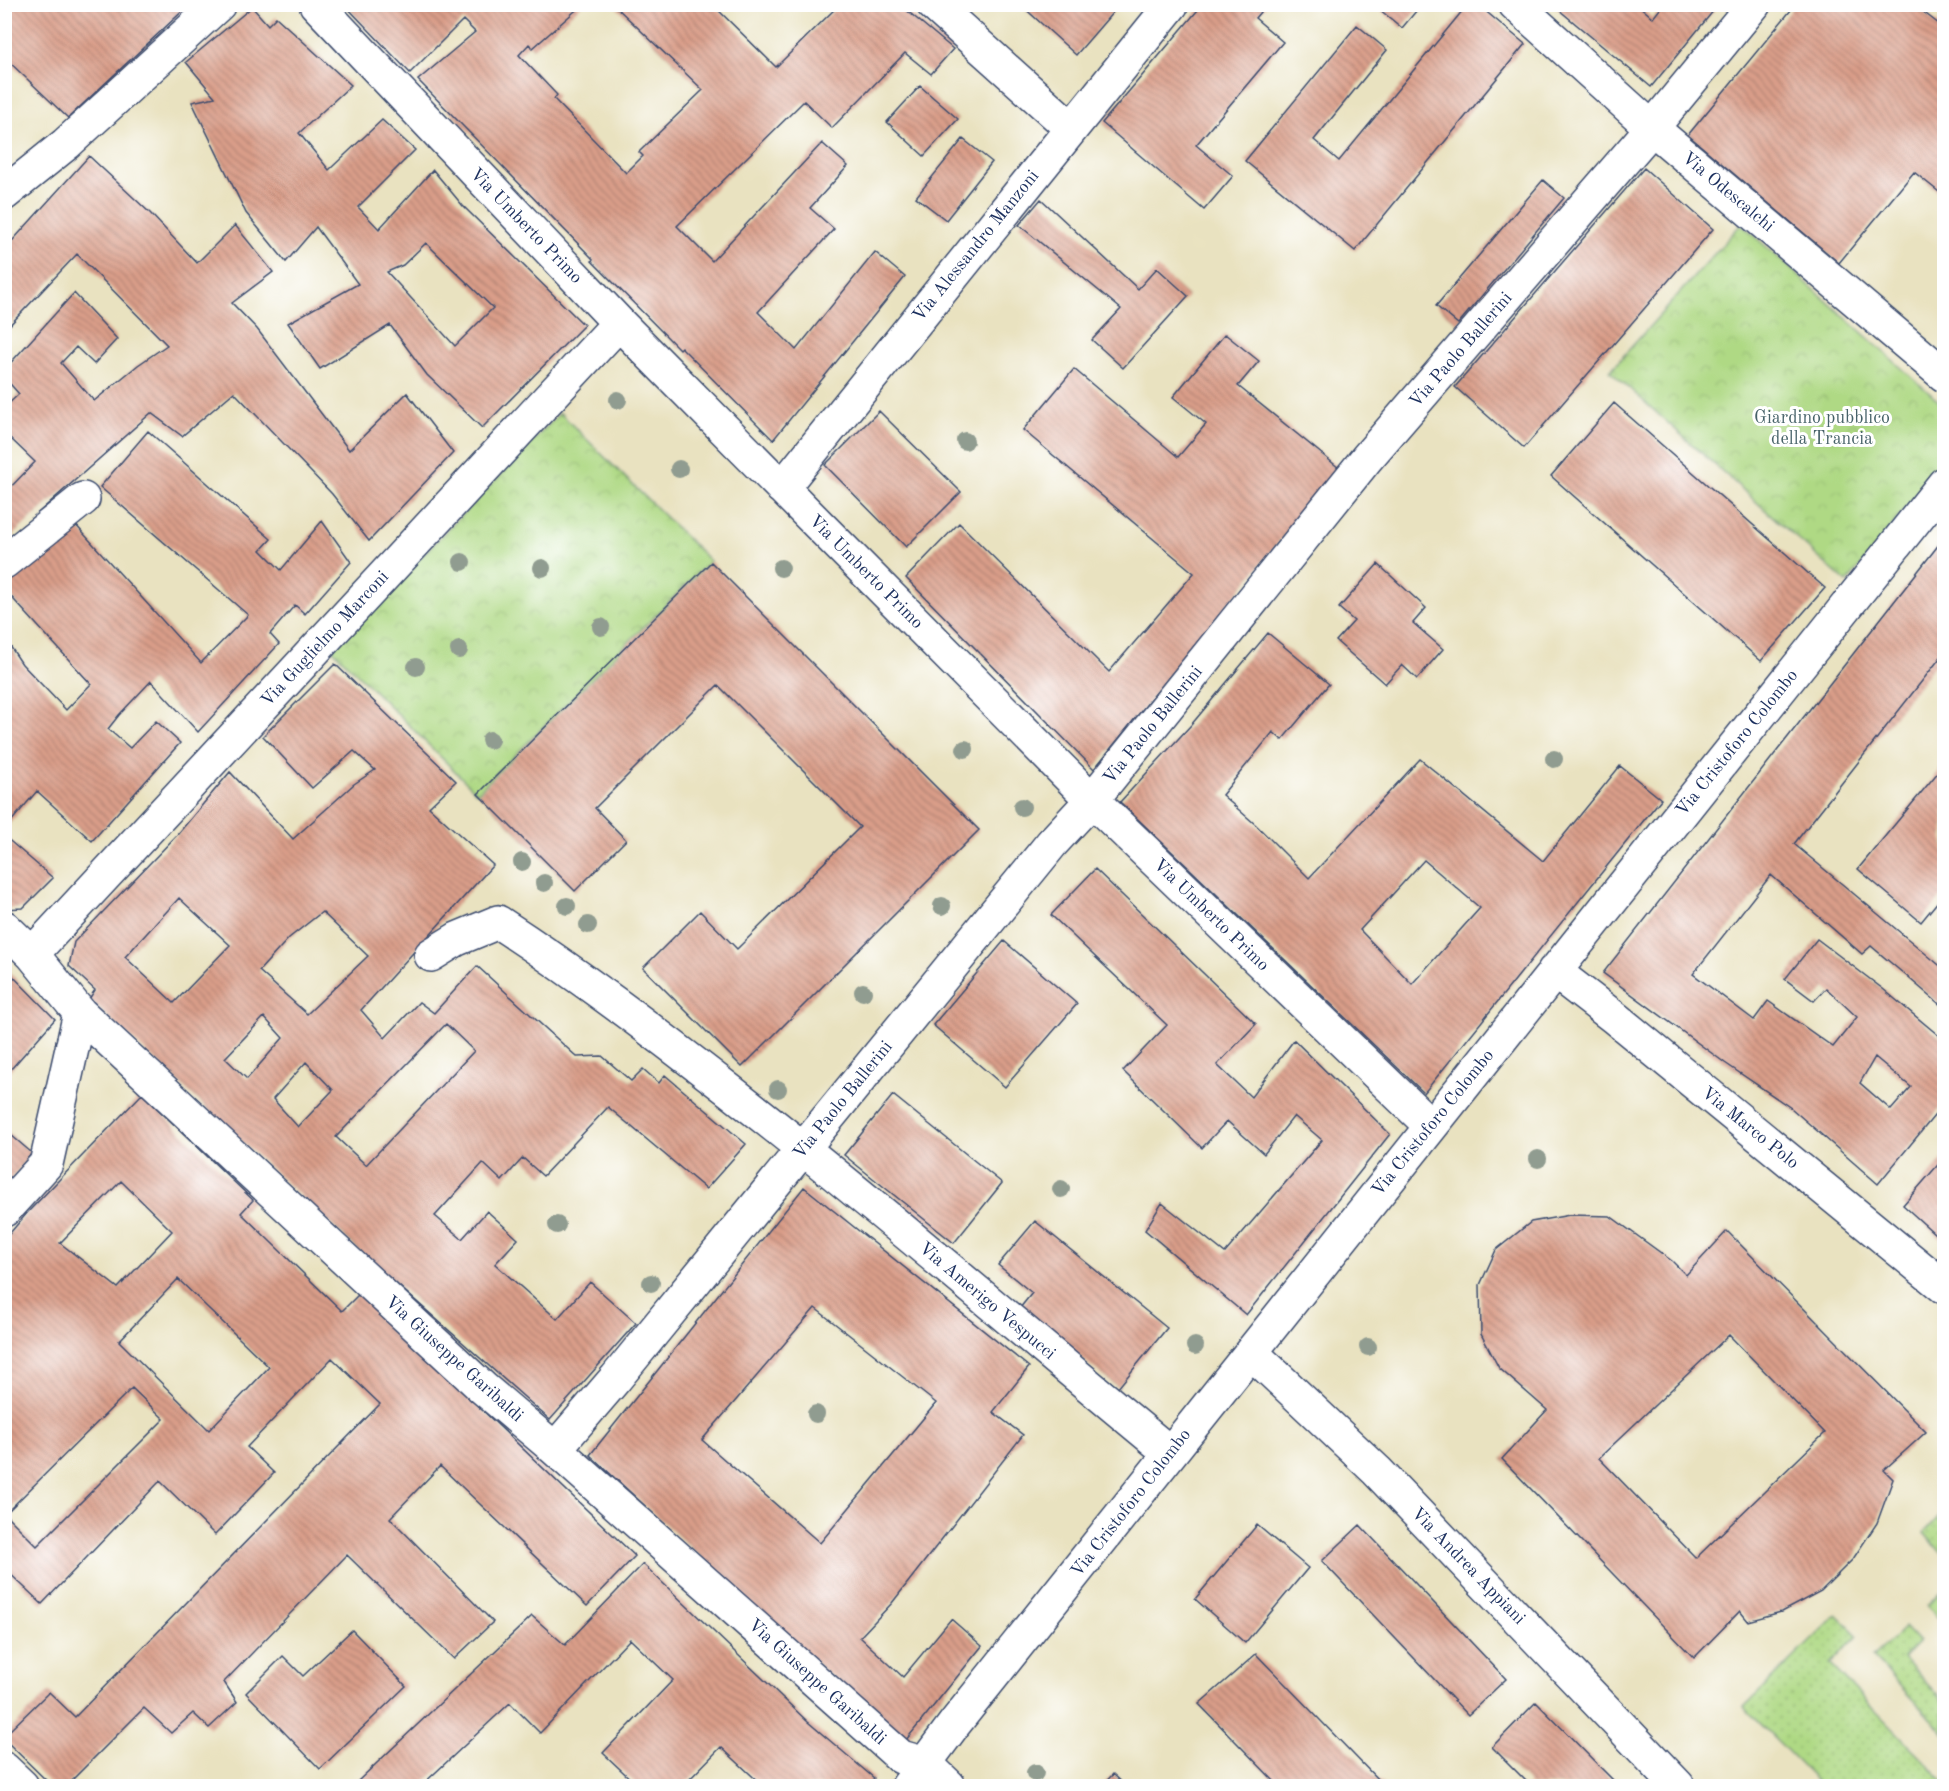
<svg xmlns="http://www.w3.org/2000/svg" width="1949" height="1791" viewBox="0 0 1949 1791" font-family="'Old Standard TT',serif">
	<defs>
		<pattern id="grass-dots" width="8" height="8" patternUnits="userSpaceOnUse" patternTransform="scale(1.5)"><rect width="8" height="8" fill="#afd984"/><path d="M2 2h.1M6 6h.1" fill="none" stroke="#96bb74" stroke-width="1.8" stroke-linecap="round"/></pattern>
		<pattern id="park-crowns" width="20" height="18" patternUnits="userSpaceOnUse" patternTransform="scale(1.5)"><rect width="20" height="18" fill="#afd984"/><path d="M2 6a3 3 0 1 1 6 0M12 15a3 3 0 1 1 6 0" fill="none" stroke="#96bb74"/></pattern>
		<pattern id="building-back-hatch" width="6" height="6" patternUnits="userSpaceOnUse" patternTransform="scale(1.5)"><rect width="6" height="6" fill="#da9e89"/><path d="M-1 5l2 2M0 0l6 6M5-1l2 2" fill="none" stroke="#b08173"/></pattern>
	</defs>
	<rect width="100%" height="100%" fill="#fff"/>
	<filter id="ink" filterUnits="userSpaceOnUse"><feTurbulence type="fractalNoise" baseFrequency=".0167" numOctaves="2"/><feDisplacementMap in="SourceGraphic" scale="12" xChannelSelector="R" yChannelSelector="G"/><feConvolveMatrix kernelMatrix="1 2 1 2 8 2 1 2 1" color-interpolation-filters="sRGB"/></filter>
	<filter id="wash" filterUnits="userSpaceOnUse"><feTurbulence type="fractalNoise" baseFrequency=".008" numOctaves="4" result="noise"/><feDisplacementMap in="SourceGraphic" scale="24" xChannelSelector="R" yChannelSelector="G"/><feGaussianBlur stdDeviation="1.35" result="paint"/><feColorMatrix in="noise" values="0 0 0 0 0 0 0 0 0 0 0 0 0 0 0 0 0 1.4 0 .05"/><feComposite in="paint" operator="in"/></filter>
	<g filter="url(#wash)">
		<rect width="100%" height="100%" fill="#e9e2c0"/>
		<path fill="url(#grass-dots)" stroke="#658471" stroke-width="1.5" d="M1944,1511V1556L1924,1533Z
			M1944,1589V1622L1943,1623L1927,1606Z
			M1837,1615L1858,1636L1830,1664L1944,1781V1786H1822L1744,1707Z
			M1905,1627L1919,1642L1903,1658L1944,1702V1733L1873,1657Z"/>
		<path fill="url(#park-crowns)" stroke="#658471" stroke-width="1.5" d="M1741,224L1944,406V461L1847,583L1610,371Z
			M560,413L710,561L477,793L332,649Z"/>
		<g id="blocks">
			<path fill="url(#building-back-hatch)" fill-rule="evenodd" d="M4,4H190L68,118L4,57Z
				M344,4H583L533,48L529,44L519,55L557,95L554,99L626,173L643,156L639,152L703,90L613,4H712L776,67L840,4H899L953,49L931,74L905,53L832,128L804,101L677,226L712,261L822,143L848,166L810,208L834,229L758,312L796,350L875,252L905,277L773,440L681,347L679,349L592,261L593,259L418,80L475,32L463,20L410,73Z
				M1020,4H1120L1076,55Z
				M1203,4H1267L1255,18L1283,42L1196,145L1233,176L1204,210L1102,123Z
				M1373,4H1422L1402,28Z
				M1468,4H1477L1525,44L1355,251L1245,161L1357,25L1387,50L1314,140L1339,161Z
				M1552,4H1637L1653,18L1664,4H1719L1651,87Z
				M1796,4H1913L1944,28V196L1914,172L1839,263L1688,135Z
				M252,7L268,25L276,17L351,85L299,133L329,170L382,120L415,150L358,207L379,229L433,170L463,206L584,325L482,428L427,375L390,325L320,369L288,323L358,284L316,227L286,262L246,213L192,102L215,97L186,62ZM426,243L493,308L455,346L387,272L403,265Z
				M920,86L958,119L924,156L887,122Z
				M963,139L992,162L946,220L916,197Z
				M89,156L150,213L197,263L235,225L273,272L232,303L257,329L349,450L407,393L453,453L369,541L332,494L234,392L182,436L151,413L4,543V494L35,462L10,438L4,444V408L19,394L4,377V370L74,293L117,339L94,364L76,347L61,363L94,401L138,365L167,345L77,254L4,331V250Z
				M1644,168L1713,229L1524,448L1455,387Z
				M1543,180L1564,198L1458,324L1436,306Z
				M1041,199L1138,289L1157,268L1188,296L1123,368L1092,340L1121,309L1019,225Z
				M1225,334L1259,361L1238,386L1339,468L1094,769L906,578L959,523L1109,672L1194,573L1023,430L1074,369L1178,457L1206,424L1173,397Z
				M1614,403L1825,588L1761,661L1551,476Z
				M879,411L961,492L906,547L825,465Z
				M148,431L271,539L261,550L281,570L322,521L351,562L305,614L295,605L270,634L279,644L198,732L151,681L119,715L108,729L130,748L156,721L180,743L92,841L37,791L4,830V713L6,711L4,710V637L22,664L66,710L91,684L4,589V580L74,523L201,663L248,615L100,487Z
				M1944,538V653L1794,844L1944,969V1008L1871,946L1862,954L1771,875L1693,974L1754,1020L1768,1001L1833,1047L1857,1017L1826,988L1814,1001L1785,979L1817,939L1883,989L1944,1040V1104L1878,1184L1791,1108L1725,1063L1603,973ZM1875,1057L1911,1087L1891,1110L1860,1083Z
				M711,562L979,830L742,1067L643,968L700,911L737,949L860,827L718,685L595,808L626,840L575,891L478,794Z
				M1378,564L1426,608L1413,623L1443,649L1417,679L1402,665L1385,684L1336,641L1354,621L1339,608Z
				M1268,633L1329,684L1282,740L1273,732L1222,795L1256,825L1309,878L1420,759L1543,861L1620,766L1661,799L1424,1093L1120,802L1191,725ZM1424,860L1480,908L1412,984L1360,930Z
				M335,664L456,781L429,807L493,865L361,1010L385,1038L419,1002L434,1013L477,966L577,1057L602,1056L631,1081L643,1069L659,1083L665,1075L746,1144L706,1189L608,1107L543,1176L523,1158L502,1181L483,1163L435,1216L462,1239L487,1211L518,1239L495,1264L557,1319L590,1282L636,1323L550,1420L355,1247L89,999L95,990L69,966L74,942L177,835L230,772L293,839L354,784L375,770L354,751L312,788L263,736ZM179,898L230,945L174,1003L125,957ZM322,912L368,956L307,1014L259,971L289,938ZM264,1017L283,1038L247,1079L225,1058ZM446,1024L474,1051L366,1165L336,1137ZM306,1062L333,1090L298,1127L273,1099Z
				M1944,765V894L1921,922L1858,869Z
				M4,836L53,878L23,908L4,909Z
				M1095,869L1256,1024L1217,1065L1251,1097L1294,1040L1390,1134L1246,1315L1145,1230L1162,1203L1225,1253L1322,1140L1294,1116L1264,1154L1227,1121L1202,1148L1123,1071L1167,1025L1051,915Z
				M1004,941L1077,1004L1005,1087L933,1025Z
				M4,967L55,1019L4,1077Z
				M142,1094L253,1200L241,1213L342,1311L360,1293L635,1556L587,1606L440,1466L390,1518L493,1622L454,1659L347,1555L224,1682L237,1702L209,1728L193,1713L171,1733L144,1708L66,1786H52L4,1739V1736L49,1692L75,1717L380,1404L332,1358L247,1447L274,1473L215,1535L160,1481L42,1604L4,1568V1240L28,1212ZM121,1181L172,1231L118,1288L60,1243ZM178,1279L269,1367L209,1430L119,1341ZM132,1388L164,1419L37,1546L5,1514Z
				M893,1095L1002,1183L954,1243L844,1155Z
				M4,1129L32,1153L4,1187Z
				M1944,1158V1242L1903,1205Z
				M804,1187L1029,1367L993,1412L1023,1435L892,1603L860,1637L903,1677L951,1619L982,1646L906,1740L801,1650L590,1455ZM815,1308L936,1403L820,1543L702,1440Z
				M1570,1215L1610,1216L1672,1261L1686,1275L1727,1231L1926,1432L1884,1470L1893,1479L1877,1523L1853,1559L1821,1591L1781,1612L1748,1621L1740,1611L1694,1658L1502,1459L1547,1410L1499,1368L1481,1334L1480,1285L1496,1250L1531,1222ZM1729,1335L1825,1433L1696,1558L1599,1458Z
				M1035,1221L1167,1328L1118,1388L1020,1308L1032,1293L998,1265Z
				M1257,1525L1308,1568L1245,1643L1195,1599Z
				M1360,1525L1506,1679L1468,1715L1322,1561Z
				M643,1564L808,1722L874,1778L868,1786H763L721,1747L683,1786H638L603,1753L673,1680L630,1639L540,1733L510,1703L421,1786H363L358,1781L532,1616L565,1645Z
				M352,1630L406,1686L320,1769L246,1693L283,1656L303,1676Z
				M1256,1654L1384,1786H1279L1199,1704Z
				M1536,1702L1601,1768L1619,1786H1527L1529,1784L1492,1747Z
				M1113,1774L1126,1786H1102Z"/>
		</g>
	</g>
	<g filter="url(#ink)">
		<use href="#blocks" fill-opacity="0" stroke="#3a4a6d" stroke-width="1.5"/>
		<g fill="none" stroke-linecap="round" stroke-linejoin="round">
			<defs>
				<path id="minor" d="M316,4L619,323L820,526L1092,800L1431,1126
					M933,4L1071,128
					M1515,4L1652,128L1944,375
					M4,194L66,144L219,4
					M782,488L1172,4
					M4,562L83,499
					M4,927L32,954L80,1013L483,1388L555,1449L901,1757L926,1764L949,1786
					M32,954L619,323
					M431,955L457,939L498,922C578,974 653,1031 729,1090C879,1207 1023,1332 1170,1453
					M1554,971L1615,1018L1944,1287
					M4,1210L46,1164L80,1013
					M1251,1352L1377,1471L1678,1786
					M555,1449L616,1378L1052,843L1092,800L1367,458L1652,128L1754,4
					M4,1769L22,1786
					M908,1786L955,1723L1944,484"/>
			</defs>
			<use href="#minor" stroke="#3a4a6d" stroke-width="36"/>
			<use href="#minor" stroke="#fff" stroke-width="33"/>
		</g>
		<g fill="#909c90">
			<circle cx="618" cy="400" r="9"/>
			<circle cx="965" cy="441" r="9"/>
			<circle cx="679" cy="469" r="9"/>
			<circle cx="462" cy="562" r="9"/>
			<circle cx="542" cy="568" r="9"/>
			<circle cx="781" cy="568" r="9"/>
			<circle cx="601" cy="627" r="9"/>
			<circle cx="459" cy="650" r="9"/>
			<circle cx="416" cy="667" r="9"/>
			<circle cx="490" cy="740" r="9"/>
			<circle cx="965" cy="749" r="9"/>
			<circle cx="1554" cy="759" r="9"/>
			<circle cx="1022" cy="807" r="9"/>
			<circle cx="522" cy="862" r="9"/>
			<circle cx="544" cy="883" r="9"/>
			<circle cx="567" cy="906" r="9"/>
			<circle cx="942" cy="906" r="9"/>
			<circle cx="588" cy="925" r="9"/>
			<circle cx="863" cy="992" r="9"/>
			<circle cx="778" cy="1089" r="9"/>
			<circle cx="1538" cy="1159" r="9"/>
			<circle cx="1061" cy="1189" r="9"/>
			<circle cx="557" cy="1225" r="9"/>
			<circle cx="651" cy="1283" r="9"/>
			<circle cx="1195" cy="1346" r="9"/>
			<circle cx="1368" cy="1347" r="9"/>
			<circle cx="816" cy="1414" r="9"/>
			<circle cx="1035" cy="1773" r="9"/>
		</g>
	</g>
	<g text-anchor="middle" dominant-baseline="central" stroke-width="6" stroke-linejoin="round" paint-order="stroke">
		<g font-size="18" fill="#1b2f5e" stroke="#fff">
			<text transform="translate(1728 192) rotate(40)">Via Odescalchi</text>
			<text transform="translate(526 226) rotate(46)">Via Umberto Primo</text>
			<text transform="translate(976 246) rotate(-51)">Via Alessandro Manzoni</text>
			<text transform="translate(1461 350) rotate(-49)">Via Paolo Ballerini</text>
			<text transform="translate(866 572) rotate(45)">Via Umberto Primo</text>
			<text transform="translate(325 639) rotate(-47)">Via Guglielmo Marconi</text>
			<text transform="translate(1153 725) rotate(-51)">Via Paolo Ballerini</text>
			<text transform="translate(1737 743) rotate(-51)">Via Cristoforo Colombo</text>
			<text transform="translate(1211 915) rotate(44)">Via Umberto Primo</text>
			<text transform="translate(843 1100) rotate(-51)">Via Paolo Ballerini</text>
			<text transform="translate(1433 1123) rotate(-51)">Via Cristoforo Colombo</text>
			<text transform="translate(1750 1128) rotate(39)">Via Marco Polo</text>
			<text transform="translate(987 1301) rotate(40)">Via Amerigo Vespucci</text>
			<text transform="translate(454 1359) rotate(42)">Via Giuseppe Garibaldi</text>
			<text transform="translate(1131 1503) rotate(-52)">Via Cristoforo Colombo</text>
			<text transform="translate(1468 1566) rotate(46)">Via Andrea Appiani</text>
			<text transform="translate(817 1682) rotate(42)">Via Giuseppe Garibaldi</text>
		</g>
		<g font-size="18" fill="#476269" stroke="#fff">
			<text x="1822" y="418">Giardino pubblico<tspan x="1822" dy="21">della Trancia</tspan></text>
		</g>
	</g>
	<rect width="1949" height="1791" fill="none" stroke="#fff" stroke-width="24"/>
</svg>
